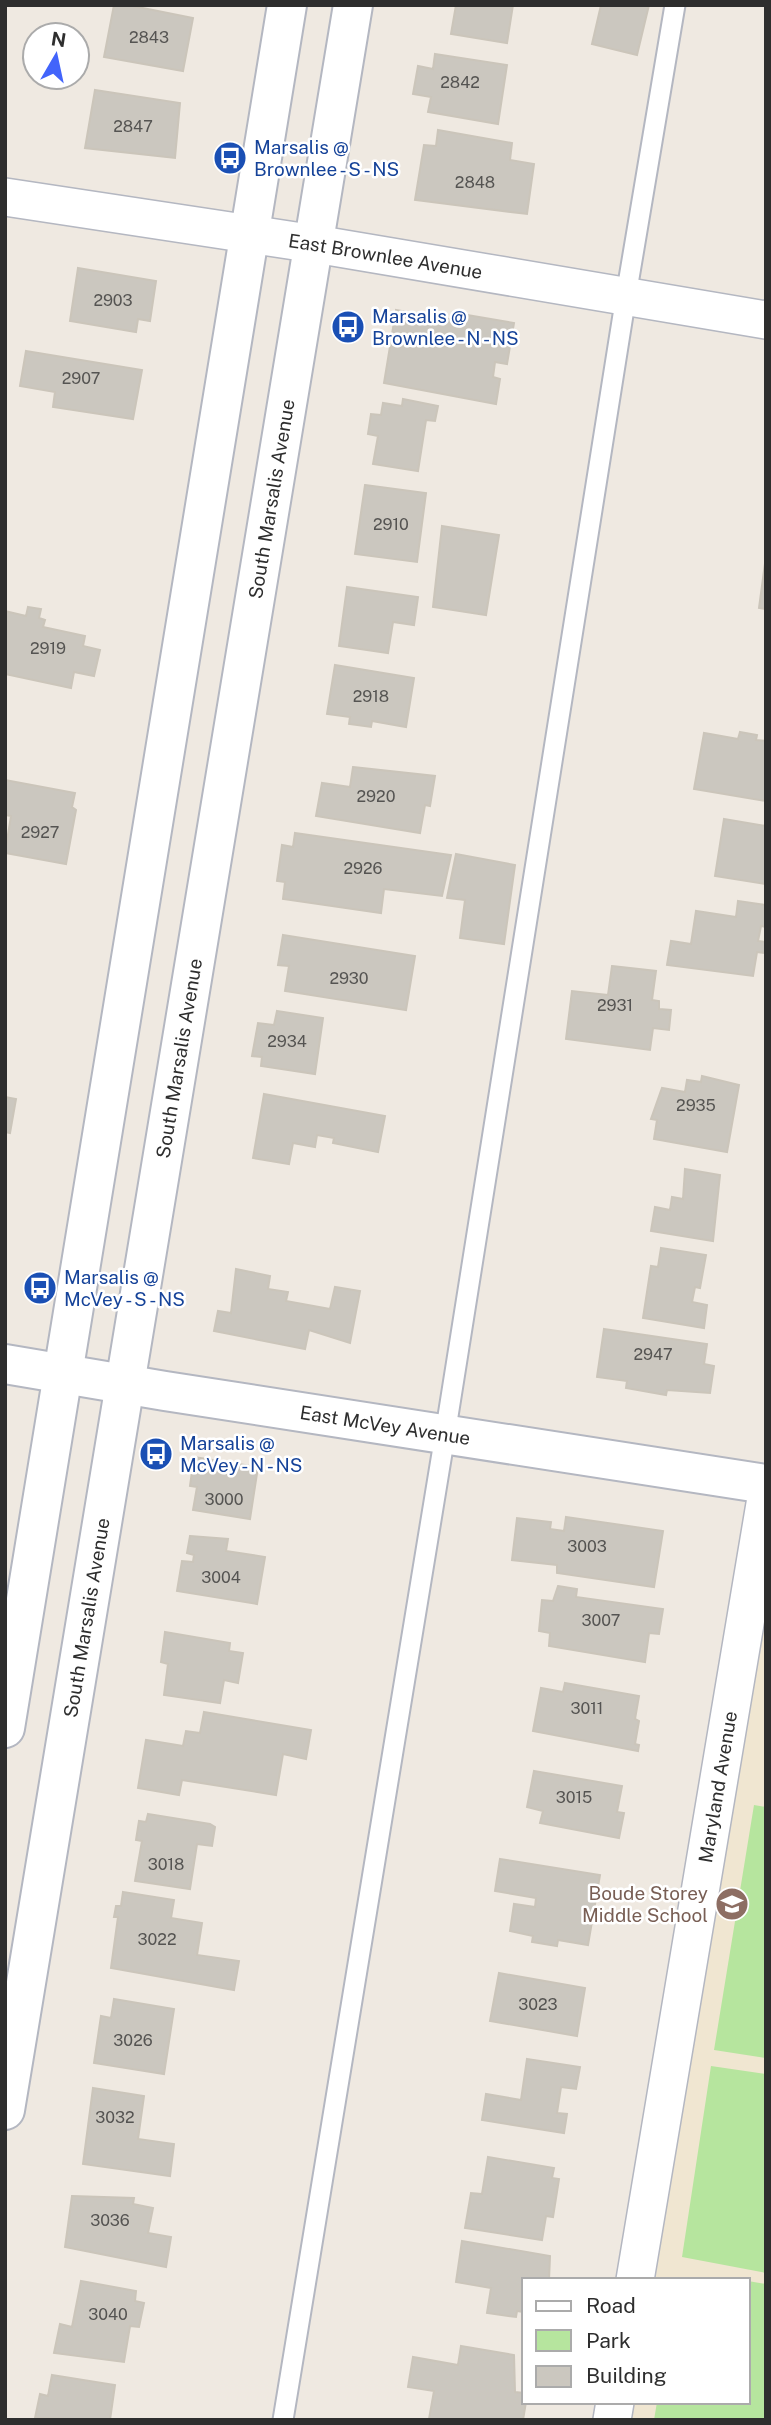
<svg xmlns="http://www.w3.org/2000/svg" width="771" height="2425" viewBox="0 0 771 2425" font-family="'Public Sans',sans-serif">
	<rect width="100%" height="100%" fill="#efe9e1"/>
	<path fill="#f0e6d1" d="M766,1498V2420H612L615,2402H748V2280H635Z"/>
	<path fill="#b6e59e" d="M754,1805L766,1807V2058L714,2050Z
		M711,2066L766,2074V2273L682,2257Z
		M748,2281L766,2284V2420H654L657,2402H748Z"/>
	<path fill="#cbc7bf" stroke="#cbc5ba" stroke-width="2" d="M114,5H128L193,18L183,71L104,57Z
		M456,5H513L507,43L451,34Z
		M601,5H649L637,55L592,44Z
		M435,54L507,65L498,124L428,112L431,97L413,94L418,66L433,69Z
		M95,90L180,103L175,158L85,148Z
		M438,130L512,143L510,160L534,164L527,214L415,200L424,145L436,146Z
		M78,268L156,281L150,321L138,319L136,332L70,321Z
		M396,310L454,320L455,313L514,323L507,364L495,362L493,377L500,379L496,404L384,383Z
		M26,351L142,370L133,419L53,407L55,392L20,386Z
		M403,399L438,406L435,421L426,420L418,471L373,464L378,436L368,434L371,414L381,415L383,403L402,406Z
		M365,485L426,493L417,562L355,554Z
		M442,526L499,535L486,615L433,607Z
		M766,556V609L759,608Z
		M347,587L418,597L414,625L393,622L388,653L339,646Z
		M28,607L41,609L39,618L45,620L43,627L85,636L83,646L100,650L94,676L74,672L71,688L5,674V611L26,616Z
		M335,665L414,678L406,727L372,721L371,727L349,724L350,717L327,714Z
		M740,732L757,735L756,740L766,741V801L694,789L704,733L738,739Z
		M353,767L435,776L430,806L425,805L420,833L316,816L322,783L350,787Z
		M5,780L75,793L72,807L76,810L66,864L5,853L11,816L5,815Z
		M724,819L766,826V884L715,876Z
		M295,833L451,855L442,896L384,889L381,913L283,899L285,882L277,881L282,845L293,847Z
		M456,854L515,865L504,944L460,938L465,900L447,898Z
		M738,901L766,905V927L761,926L758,941L766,942L765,953L757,952L753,976L667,965L671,941L691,944L696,911L736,917Z
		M283,935L415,956L406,1010L285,991L289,966L278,965Z
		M612,966L656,971L652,1000L659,1001V1009L671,1010L669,1030L653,1028L650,1050L566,1039L572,991L608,995Z
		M277,1011L323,1018L315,1074L261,1066L262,1057L252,1056L258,1023L274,1025Z
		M702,1076L739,1085L727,1152L654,1139L657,1120L651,1119L662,1088L685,1092L687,1080L701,1082Z
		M264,1094L385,1116L378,1152L333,1143L334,1138L317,1135L315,1147L293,1143L289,1164L253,1158Z
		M5,1097L16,1099L10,1133L5,1132Z
		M685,1169L720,1175L713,1241L651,1231L655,1207L670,1210L672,1197L683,1199Z
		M661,1248L706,1255L700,1288L695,1287L692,1302L707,1305L704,1328L643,1318L651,1266L658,1267Z
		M236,1269L270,1276L268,1289L288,1292L286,1301L330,1309L335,1287L360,1291L350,1343L309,1330L305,1349L214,1331L218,1311L231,1313Z
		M604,1329L707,1344L704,1364L714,1366L710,1393L667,1390L666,1395L626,1388L627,1381L597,1377Z
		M194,1457L258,1467L250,1519L193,1510L197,1487L190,1486Z
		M566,1517L663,1531L654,1587L557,1573V1565L512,1560L517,1518L551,1522L550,1529L564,1531Z
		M190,1536L228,1539L226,1551L265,1557L257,1604L177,1591L182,1561L193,1562L194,1555L187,1553Z
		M558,1586L577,1589L576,1597L663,1609L659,1634L649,1633L645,1662L549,1646L550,1633L539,1631L542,1600L553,1601Z
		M165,1632L230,1643L229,1651L243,1653L238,1683L224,1680L220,1703L164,1695L168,1664L161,1662Z
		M565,1683L639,1696L635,1719L639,1721L635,1744L639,1745L638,1751L533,1731L541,1688L563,1692Z
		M204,1712L311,1730L306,1759L283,1754L276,1795L182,1780L179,1795L138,1788L146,1740L183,1746L186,1731L200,1733Z
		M534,1771L622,1786L617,1812L624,1813L619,1838L540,1823L543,1811L527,1807Z
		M148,1814L210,1824L215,1827L212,1846L197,1844L190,1889L135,1881L142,1841L136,1840L139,1821L146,1822Z
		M500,1859L600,1875L588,1945L558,1940L557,1946L532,1942L533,1936L510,1931L514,1904L535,1907L536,1898L495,1891Z
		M123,1892L174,1900L171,1918L202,1923L197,1955L239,1961L234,1990L111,1968L118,1917H114L116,1906H121Z
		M499,1973L585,1988L577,2036L490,2021Z
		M114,1999L174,2009L164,2074L94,2063L101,2016L111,2018Z
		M527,2059L580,2067L576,2089L561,2087L557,2113L567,2114L564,2133L482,2120L486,2094L521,2100Z
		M93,2088L144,2096L138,2139L174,2144L170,2176L83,2164Z
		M488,2157L554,2168L552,2178L559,2179L553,2217L546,2216L542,2240L465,2228L471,2193L482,2194Z
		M72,2196L134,2198L133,2204L153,2208L148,2233L171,2237L166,2267L65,2247Z
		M462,2241L550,2256L549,2280H524V2312L517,2311L516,2317L487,2313L491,2288L456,2282Z
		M81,2281L136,2291L135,2301L144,2303L139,2327L130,2326L124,2362L54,2353L60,2324L72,2327Z
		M461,2346L514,2355L515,2392L524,2393L526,2402L523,2420L429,2419L434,2391L408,2387L413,2357L458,2365Z
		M52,2375L115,2385L110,2420L35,2418L40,2394L48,2396Z"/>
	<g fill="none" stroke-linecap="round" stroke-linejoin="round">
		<defs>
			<path id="service" d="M283,2420L445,1435L626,296L675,5"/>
			<g id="minor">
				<path id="s1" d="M5,197L315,244L766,320"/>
				<path id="s2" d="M635,2280L766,1498"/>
				<path d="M612,2420L615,2402"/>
			</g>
			<g id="tertiary">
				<path id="s3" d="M5,1364L165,1391L766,1484"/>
			</g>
			<g id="secondary">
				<path d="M5,1728L287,5"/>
				<path id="s4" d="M5,2110L353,5"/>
			</g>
		</defs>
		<use href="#service" stroke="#b4b7c1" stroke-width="23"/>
		<use href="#minor" stroke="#b4b7c1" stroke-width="40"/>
		<use href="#tertiary" stroke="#b4b7c1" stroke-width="42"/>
		<use href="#secondary" stroke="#b4b7c1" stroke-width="42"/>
		<use href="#service" stroke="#fff" stroke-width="19"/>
		<use href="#minor" stroke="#fff" stroke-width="37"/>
		<use href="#tertiary" stroke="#fff" stroke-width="38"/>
		<use href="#secondary" stroke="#fff" stroke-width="38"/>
	</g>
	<defs>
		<symbol id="bus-disc" viewBox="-11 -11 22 22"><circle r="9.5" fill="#1a4fb4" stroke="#fff"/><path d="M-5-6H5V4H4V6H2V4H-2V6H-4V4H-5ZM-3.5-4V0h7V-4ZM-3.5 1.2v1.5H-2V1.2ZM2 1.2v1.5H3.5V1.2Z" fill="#fff"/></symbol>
		<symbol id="school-disc" viewBox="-11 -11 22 22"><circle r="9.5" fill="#8d6e63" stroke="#fff"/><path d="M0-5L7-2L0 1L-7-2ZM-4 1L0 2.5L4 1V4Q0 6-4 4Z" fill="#fff"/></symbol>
	</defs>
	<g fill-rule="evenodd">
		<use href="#bus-disc" x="211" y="139" width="38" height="38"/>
		<use href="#bus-disc" x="329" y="308" width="38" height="38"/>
		<use href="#bus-disc" x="21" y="1269" width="38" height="38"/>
		<use href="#bus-disc" x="137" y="1435" width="38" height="38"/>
		<use href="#school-disc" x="713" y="1885" width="38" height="38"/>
	</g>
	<g text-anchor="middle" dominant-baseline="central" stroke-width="5" stroke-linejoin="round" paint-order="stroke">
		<g font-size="16" fill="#555452">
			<text x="149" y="37">2843</text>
			<text x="460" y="82">2842</text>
			<text x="133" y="126">2847</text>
			<text x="475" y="182">2848</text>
			<text x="113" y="300">2903</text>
			<text x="81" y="378">2907</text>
			<text x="391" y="524">2910</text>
			<text x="48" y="648">2919</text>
			<text x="371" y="696">2918</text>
			<text x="376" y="796">2920</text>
			<text x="40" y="832">2927</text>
			<text x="363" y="868">2926</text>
			<text x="349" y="978">2930</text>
			<text x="615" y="1005">2931</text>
			<text x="287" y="1041">2934</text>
			<text x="696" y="1105">2935</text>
			<text x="653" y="1354">2947</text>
			<text x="224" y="1499">3000</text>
			<text x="587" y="1546">3003</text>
			<text x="221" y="1577">3004</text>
			<text x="601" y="1620">3007</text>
			<text x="587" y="1708">3011</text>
			<text x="574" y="1797">3015</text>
			<text x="166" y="1864">3018</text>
			<text x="157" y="1939">3022</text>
			<text x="538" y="2004">3023</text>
			<text x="133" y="2040">3026</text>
			<text x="115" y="2117">3032</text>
			<text x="110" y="2220">3036</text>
			<text x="108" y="2314">3040</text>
		</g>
		<g font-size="19" fill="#164399" stroke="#fff" text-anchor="start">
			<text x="254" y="147">Marsalis @<tspan x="254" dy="22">Brownlee - S - NS</tspan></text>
			<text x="372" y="316">Marsalis @<tspan x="372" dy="22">Brownlee - N - NS</tspan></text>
			<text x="64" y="1277">Marsalis @<tspan x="64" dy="22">McVey - S - NS</tspan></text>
			<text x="180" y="1443">Marsalis @<tspan x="180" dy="22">McVey - N - NS</tspan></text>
		</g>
		<g font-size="19" fill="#2e2e2e" stroke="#fff">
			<text stroke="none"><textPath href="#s1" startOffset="385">East Brownlee Avenue</textPath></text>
			<text stroke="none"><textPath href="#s4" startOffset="1633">South Marsalis Avenue</textPath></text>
			<text stroke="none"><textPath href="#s4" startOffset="1066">South Marsalis Avenue</textPath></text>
			<text stroke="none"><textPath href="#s3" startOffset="385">East McVey Avenue</textPath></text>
			<text stroke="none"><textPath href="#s4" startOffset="499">South Marsalis Avenue</textPath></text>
			<text stroke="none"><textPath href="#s2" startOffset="500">Maryland Avenue</textPath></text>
		</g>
		<g font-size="19" fill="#785e54" stroke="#fff" text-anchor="end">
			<text x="708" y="1893">Boude Storey<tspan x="708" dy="22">Middle School</tspan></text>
		</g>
	</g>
	<rect width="771" height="2425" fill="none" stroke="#2e2e2e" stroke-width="14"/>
	<rect x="522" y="2278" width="228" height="126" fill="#ffffff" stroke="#ababab" stroke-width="2"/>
	<rect x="536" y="2301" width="35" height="10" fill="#ffffff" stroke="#ababab" stroke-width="2"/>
	<text x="586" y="2313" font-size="21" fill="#2e2e2e">Road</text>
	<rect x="536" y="2330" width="35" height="21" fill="#b6e59e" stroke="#ababab" stroke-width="2"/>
	<text x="586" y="2348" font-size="21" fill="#2e2e2e">Park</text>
	<rect x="536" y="2366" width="35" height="21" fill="#cbc7bf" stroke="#ababab" stroke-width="2"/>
	<text x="586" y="2383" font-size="21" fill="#2e2e2e">Building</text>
	<g transform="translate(56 56) rotate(9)"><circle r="33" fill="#ffffff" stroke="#ababab" stroke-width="2"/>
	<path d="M0-5L12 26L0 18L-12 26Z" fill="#4264fb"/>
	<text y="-10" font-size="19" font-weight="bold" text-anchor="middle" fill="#2e2e2e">N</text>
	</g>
</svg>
